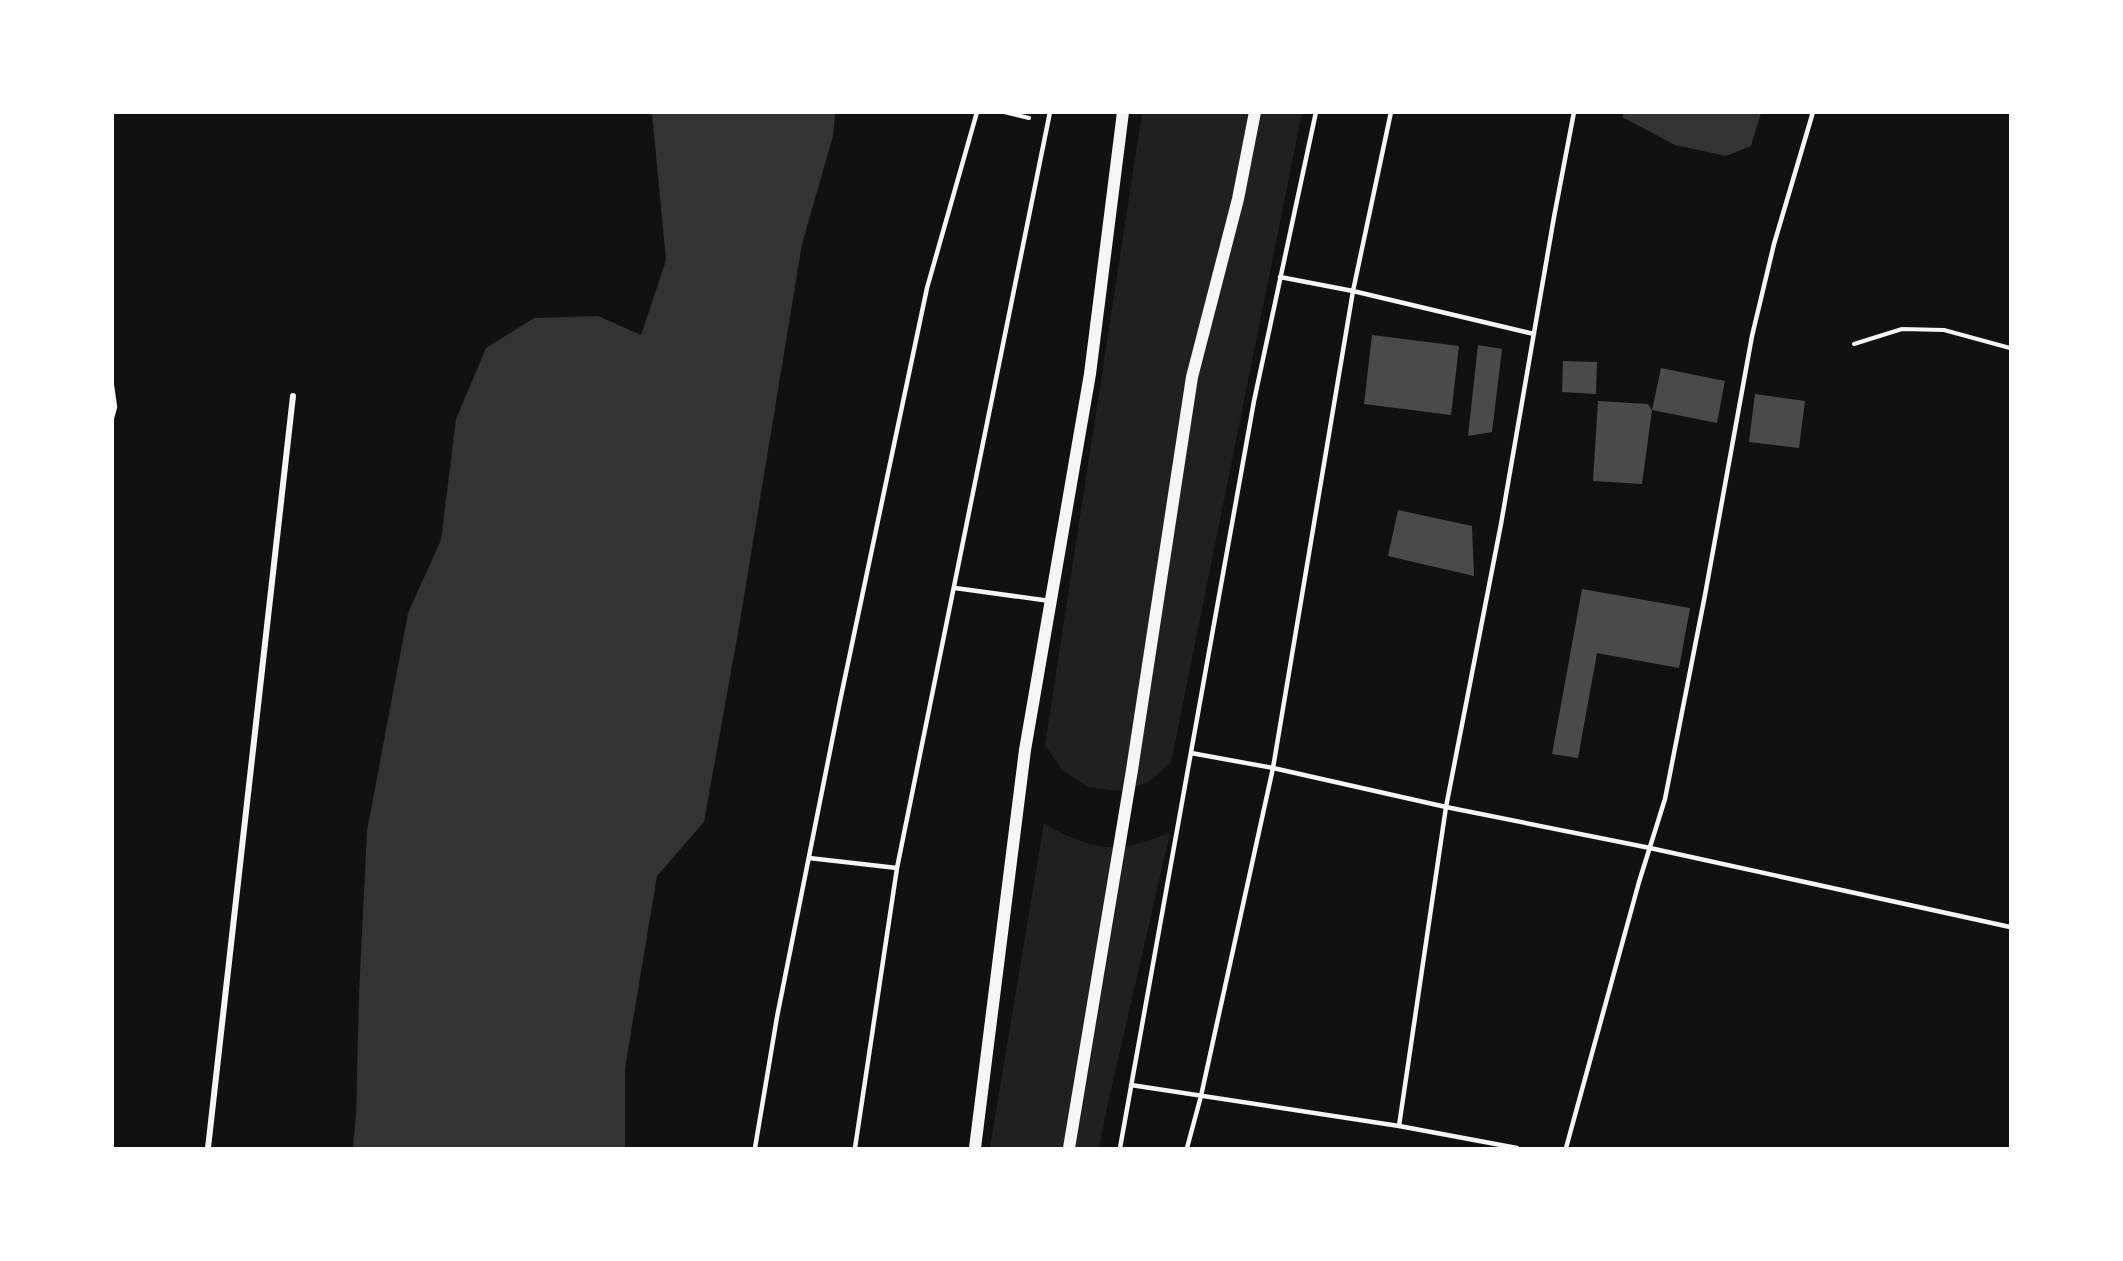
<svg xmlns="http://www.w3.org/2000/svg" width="2123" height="1261" viewBox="0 0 2123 1261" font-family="Barlow,sans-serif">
	<rect width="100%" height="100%" fill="#111"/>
	<path fill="#202020" d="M1142,113H1302L1171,763L1147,783L1118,791L1088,787L1062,770L1045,745Z
		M1044,823C1066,837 1094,849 1120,847C1137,846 1154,838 1170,833L1108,1103L1099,1148H990Z"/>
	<path fill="#333" d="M1624,112H1761V113L1751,146L1726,156L1675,145L1622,117Z
		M652,113H835L833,136L802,244L739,627L704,822L657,876L625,1068V1148H353L356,1115L359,994L367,831L408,613L441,540L456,419L486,348L534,318L598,316L641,335L666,260Z"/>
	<path fill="#4a4a4a" d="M1372,335L1459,346L1451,415L1364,404Z
		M1478,345L1502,349L1492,432L1468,436Z
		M1563,361L1597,362L1596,394L1562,392Z
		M1661,368L1725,381L1717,423L1652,410Z
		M1755,394L1805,401L1799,448L1749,442Z
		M1598,401L1648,404L1652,410L1642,484L1593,481Z
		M1398,510L1472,526L1474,576L1388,556Z
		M1582,589L1690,608L1679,668L1597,653L1578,758L1552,754Z"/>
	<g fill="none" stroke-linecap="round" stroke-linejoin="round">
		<path stroke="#f5f5f5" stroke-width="4" d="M1004,112L1029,118
			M1854,344L1902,329L1944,330L2010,348"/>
		<path stroke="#f5f5f5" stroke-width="4.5" d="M1280,277L1353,291L1534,334
			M112,386L115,407L112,418
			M955,588L1050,601
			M1191,753L1273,768L1446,807L1650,848L2010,927
			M809,858L897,868
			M1131,1085L1399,1126L1517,1148
			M1399,1126L1446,807L1501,524L1554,217L1574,112
			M755,1148L777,1017L840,701L927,288L977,112
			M855,1148L897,868L1050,112
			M1120,1148L1254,401L1316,112
			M1187,1148L1201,1096L1273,768L1353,291L1391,112
			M1566,1148L1639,882L1665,799L1705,595L1752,336L1774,244L1813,112"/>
		<path stroke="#f5f5f5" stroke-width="6" d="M208,1148L293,396"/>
		<path stroke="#f5f5f5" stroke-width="12" d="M975,1148L1025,750L1090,374L1123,112
			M1069,1148L1132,770L1192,377L1238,199L1255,112"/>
	</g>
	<rect width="2123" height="1261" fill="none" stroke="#ffffff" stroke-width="228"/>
</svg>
